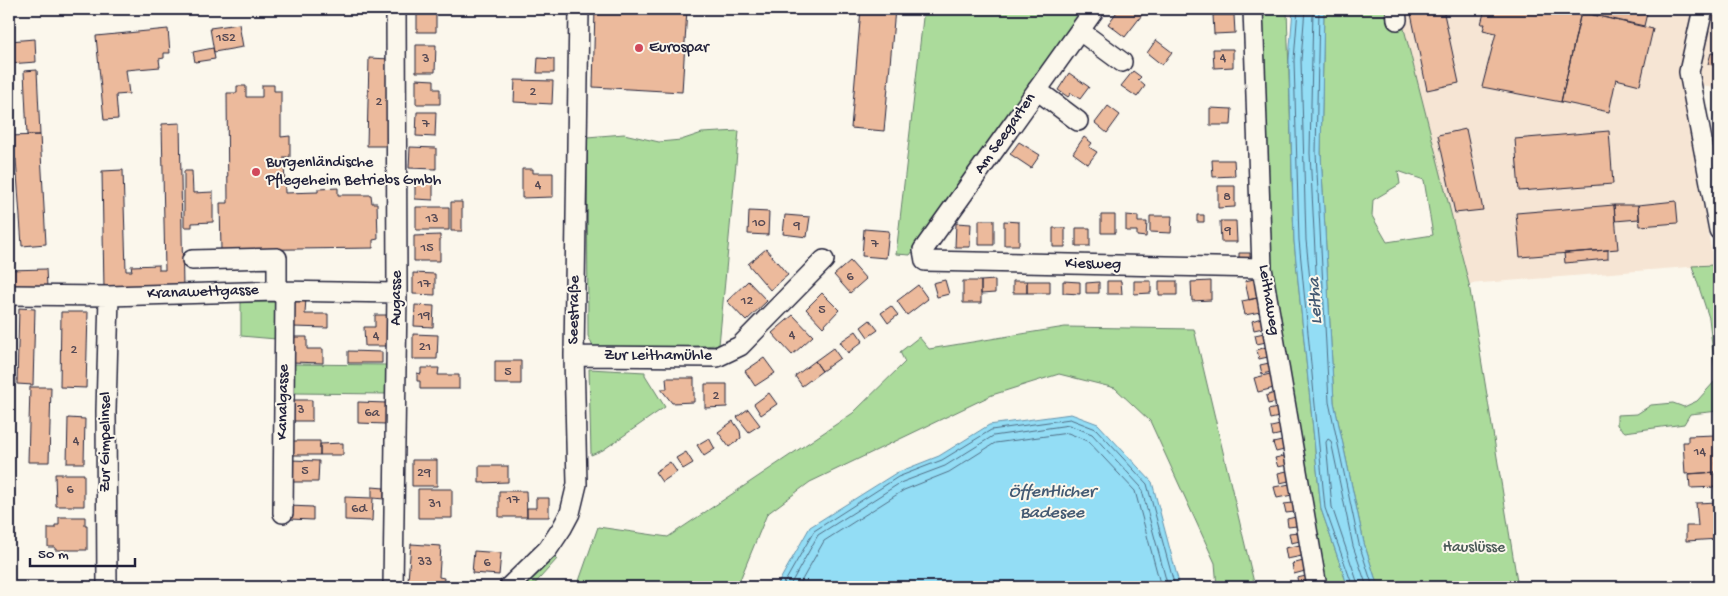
<svg xmlns="http://www.w3.org/2000/svg" width="1728" height="596" viewBox="0 0 1728 596" font-family="'Gochi Hand',sans-serif">
	<rect width="100%" height="100%" fill="#fbf7ec"/>
	<filter id="ink" filterUnits="userSpaceOnUse"><feTurbulence type="fractalNoise" baseFrequency=".02" numOctaves="2"/><feDisplacementMap in="SourceGraphic" scale="10" xChannelSelector="R" yChannelSelector="G"/><feConvolveMatrix kernelMatrix="1 2 1 2 8 2 1 2 1" color-interpolation-filters="sRGB"/></filter>
	<g filter="url(#ink)">
		<path fill="#f6e5d4" d="M1399,9H1719V89L1681,82L1714,265L1469,284Z"/>
		<path fill="#abdb9b" stroke="#667e6b" fill-rule="evenodd" d="M924,9H1086L910,255L896,254Z
			M1260,9H1287L1294,241L1321,509L1348,587H1326L1266,244Z
			M1324,9H1399L1469,284L1518,587H1378L1364,543L1334,402L1321,153ZM1398,171L1424,180L1433,235L1387,242L1372,216L1373,200L1400,184Z
			M739,131L719,345L595,351L588,336L587,137L624,134L659,142L681,140L702,133Z
			M1714,265L1719,291V411L1690,414L1684,424L1625,432L1617,425V415L1637,414L1651,405L1673,403L1684,407L1697,401L1716,380L1709,318L1692,266Z
			M241,302H277L276,339L241,336Z
			M1065,327L1194,329L1255,587H1217L1215,563L1150,421L1115,388L1059,374L992,395L810,482L767,514L737,587H583L584,583L579,581L598,527L668,537L853,413L905,362L900,352L919,337L929,349Z
			M294,364L389,365L388,394L294,393Z
			M589,369L645,372V375L665,407L603,450L591,455Z
			M552,557L557,559L532,587H523Z"/>
		<path fill="#93ddf5" stroke="#6692ab" d="M1293,9H1324L1321,153L1334,402L1364,543L1378,587H1348L1321,509L1294,241L1289,60Z
			M1071,414L1098,424L1152,482L1180,587H776L810,527L896,473L939,456L989,425Z"/>
		<g fill="none" stroke-linecap="round" stroke-linejoin="round">
			<path stroke="#4f6d85" stroke-width="1" d="M1298,9L1294,60L1299,240L1325,508L1353,587
				M1305,9L1301,60L1306,240L1313,310L1315,312L1318,310L1310,153L1313,9
				M1319,9L1316,153L1329,402L1359,544L1373,587
				M782,587L814,531L898,477L942,460L991,430L1070,419L1096,429L1147,484L1175,587
				M789,587L818,535L900,483L945,466L993,436L1069,425L1092,434L1141,487L1168,587
				M798,587L824,541L904,490L949,472L995,443L1068,433L1088,441L1135,491L1161,587
				M1359,587L1332,507L1326,442L1328,439L1331,441L1353,546L1367,587"/>
		</g>
		<path fill="#ecba9c" stroke="#22223b" d="M595,9H687L682,92L593,87Z
			M861,9H895L884,131L851,128Z
			M1119,9H1142L1145,11L1125,37L1108,24Z
			M1410,9H1443L1459,83L1427,90Z
			M1485,9H1648L1644,26L1581,12L1561,102L1482,87L1496,33L1483,30L1485,24H1481Z
			M417,11H436V32H417Z
			M1581,12L1653,29L1640,85L1616,79L1609,112L1561,102Z
			M1213,15H1234L1235,33L1214,34Z
			M239,24L243,47L214,52L210,28Z
			M168,29L170,53H164V58L159,59L160,67L126,70L129,94L116,95L118,119L104,120L96,36Z
			M35,39L36,62L9,64V41Z
			M1156,40L1172,52L1162,65L1147,53Z
			M416,45H436L435,72H416Z
			M213,48L215,59L195,62L193,52Z
			M1213,49H1233V67L1214,68Z
			M1711,53L1719,55L1718,66L1708,64Z
			M369,58L391,59L389,146H367Z
			M538,58L554,59V73H537Z
			M37,70L40,135H27L24,71Z
			M1133,71L1141,77L1138,80L1145,86L1137,97L1121,86Z
			M1069,73L1089,87L1080,99L1071,93L1068,97L1058,90Z
			M416,79L434,80V89H440V104H416Z
			M515,80L553,81L552,104L514,102Z
			M262,85H274V91H281V137L290,136V157H284L285,193L318,192V189L338,188V195H371L372,203H377L378,239L373,240V248L221,250L220,203H228L227,93H237V86H246V97H262Z
			M1108,106L1120,115L1107,133L1095,123Z
			M1210,108L1232,109L1231,125H1210Z
			M417,112H436L435,137L416,136Z
			M180,123L183,288L104,290L102,171L123,170L126,271H132L131,266L159,265V270H165L162,124Z
			M1466,129L1483,210L1455,213L1438,135Z
			M1609,131L1613,184L1519,191L1515,139Z
			M40,135L46,244L22,246L16,159H9V136Z
			M1084,137L1092,143L1089,147L1097,152L1088,164L1073,153Z
			M1019,142L1040,155L1031,168L1010,154Z
			M410,147L436,148V169L409,168Z
			M1212,160H1234L1235,176L1213,177Z
			M522,169H533V173H553V197L522,198Z
			M184,171H192L193,193L213,192V222L192,223V227H184Z
			M415,179H433V200L415,199Z
			M1218,186H1235V207L1218,208Z
			M1676,201L1678,223L1640,226L1638,205Z
			M451,202H462V231H451Z
			M1614,205L1618,249L1520,257L1516,213Z
			M1614,205H1638L1639,219L1615,221Z
			M416,207H449V230H416Z
			M749,211L769,212L768,235L748,234Z
			M785,215L810,217L807,237L783,234Z
			M1101,215H1115V233H1101Z
			M1126,215L1138,216V222H1147L1146,237L1137,236V231H1126Z
			M1197,215H1204V222H1197Z
			M1150,216H1172L1171,233L1150,232Z
			M979,220H994V245H979Z
			M1004,221L1019,222V245H1004Z
			M1220,221H1236L1237,242H1221Z
			M956,223L971,224L970,247H955Z
			M1053,228H1065V247H1053Z
			M1076,228H1090V246H1076Z
			M864,229L889,231L886,258L862,256Z
			M440,235V261H414V236Z
			M766,249L788,275L770,290L748,264Z
			M1608,250V259L1565,263L1564,253Z
			M1239,253H1250V258H1239Z
			M850,261L866,279L850,293L834,275Z
			M46,269L47,287H9V270Z
			M413,273L435,274V295L413,294Z
			M1254,279L1257,298L1249,300L1245,281Z
			M945,280L949,294L937,297L933,283Z
			M995,280V293L981,294V281Z
			M748,281L767,301L746,321L727,301Z
			M963,281H981V303H963Z
			M1013,281H1027V293H1013Z
			M1027,281H1050V293H1027Z
			M1063,281L1080,282V294L1063,293Z
			M1107,281H1121L1122,294H1107Z
			M1134,281H1151V293L1134,294Z
			M1159,281H1177V295H1159Z
			M1211,281V300L1192,301L1191,282Z
			M1099,282V293H1086V283Z
			M918,285L928,299L907,315L897,301Z
			M822,293L839,310L823,327L806,309Z
			M293,297H306L305,314H328V328L293,327Z
			M1257,298L1260,312L1245,315L1242,301Z
			M415,305L434,306L433,327L414,326Z
			M891,306L898,315L888,323L881,313Z
			M19,308L35,309L33,385L17,384Z
			M61,312H88L86,388L60,387Z
			M375,315H387V346H365L364,327H375Z
			M793,315L813,336L792,355L772,333Z
			M1261,318L1263,328L1254,330L1252,321Z
			M870,320L878,330L868,337L861,327Z
			M856,331L863,341L848,353L840,342Z
			M1264,333L1266,342L1257,344L1255,335Z
			M413,334L438,335L437,359H413Z
			M292,337H307V349H323V363L292,362Z
			M1266,347L1268,357L1259,359L1257,350Z
			M833,348L840,358L822,371L815,361Z
			M348,351L382,352V363H348Z
			M764,358L775,373L755,386L745,371Z
			M495,361H521V384H495Z
			M815,361L822,371L802,386L795,376Z
			M1269,363L1271,372L1262,374L1260,365Z
			M421,368H439L438,375H459V389H420V381H417V373L421,374Z
			M1270,374L1274,388L1258,392L1254,378Z
			M666,378H694V402L672,403L661,389H667Z
			M705,384H727V407L705,408Z
			M30,387H51L49,462H28Z
			M769,393L777,404L761,415L754,404Z
			M1274,393L1277,402L1268,404L1266,396Z
			M290,400H312V421H290Z
			M358,402L386,403V424L358,423Z
			M1277,408L1279,417L1270,419L1268,410Z
			M748,409L760,425L749,432L737,417Z
			M68,418L85,419L84,463H67Z
			M733,421L740,431L741,438L729,447L718,432Z
			M1280,425L1282,434L1273,436L1271,427Z
			M1715,435L1717,472L1685,474L1683,442H1688V436Z
			M709,438L715,449L704,456L697,445Z
			M291,441H320V455H291Z
			M1282,441L1284,450L1276,452L1273,443Z
			M343,443V455H320V444Z
			M686,452L693,463L683,469L676,458Z
			M1284,456L1287,465L1278,467L1275,458Z
			M291,460L319,461L318,482H291Z
			M412,460H437V486H412Z
			M670,462L677,472L662,482L655,472Z
			M1716,462H1719V487L1690,488L1689,474L1717,472Z
			M479,466H508V482L479,483Z
			M1287,471L1289,481L1280,483L1278,473Z
			M55,474H84V506H56Z
			M1290,484L1292,495L1277,498L1274,487Z
			M372,487L384,488V499L373,498L372,521L345,520V497L372,498Z
			M418,489H452V518H418Z
			M499,491H526L527,517H499Z
			M536,498H549V517H527V508H536Z
			M1719,502V539L1686,541V526H1698L1696,503Z
			M1293,503L1295,512L1286,513L1284,504Z
			M289,506L313,507V520L289,519Z
			M59,517H85V525H87V550H55V547H48V528H55V525H59Z
			M1296,517L1297,526L1288,527L1287,519Z
			M1298,532L1300,541L1291,543L1289,533Z
			M411,544L441,546L439,577L444,578L443,587H410V580H408Z
			M1300,545L1302,556L1287,559L1285,548Z
			M474,551L501,553L499,575L472,573Z
			M1303,561L1305,571L1294,574L1292,564Z
			M1306,576L1308,586L1299,587L1297,578Z
			M60,582H86V587H60Z"/>
		<g fill="none" stroke-linecap="round" stroke-linejoin="round">
			<defs>
				<path id="minor" d="M1095,9L923,250L925,261L1262,268
					M1253,9L1262,268L1317,587
					M1396,9L1397,20
					M1703,9L1689,72L1719,230
					M1080,31L1122,62
					M1037,90L1078,121
					M192,260L277,258V291
					M9,295L109,296L277,291L397,293
					M574,356L717,357L740,346L824,260
					M283,513L285,292
					M107,587L106,411L109,296
					M393,587L397,293L396,9
					M509,587L548,549L562,528L570,513L577,484L574,356L579,9"/>
			</defs>
			<use href="#minor" stroke="#22223b" stroke-width="22"/>
			<use href="#minor" stroke="#fbf7ec" stroke-width="19"/>
		</g>
	</g>
	<g fill="#d1495b" stroke="#fbf7ec" stroke-width="2">
		<circle cx="639" cy="48" r="5"/>
		<circle cx="256" cy="172" r="5"/>
	</g>
	<g text-anchor="middle" dominant-baseline="central" stroke-width="4" stroke-linejoin="round" paint-order="stroke">
		<g font-size="14" fill="#544853">
			<text x="226" y="38">152</text>
			<text x="1223" y="58">4</text>
			<text x="426" y="59">3</text>
			<text x="533" y="92">2</text>
			<text x="379" y="102">2</text>
			<text x="426" y="124">7</text>
			<text x="538" y="185">4</text>
			<text x="1227" y="197">8</text>
			<text x="432" y="219">13</text>
			<text x="759" y="223">10</text>
			<text x="797" y="226">9</text>
			<text x="1228" y="231">9</text>
			<text x="875" y="244">7</text>
			<text x="427" y="248">15</text>
			<text x="850" y="277">6</text>
			<text x="424" y="284">17</text>
			<text x="747" y="301">12</text>
			<text x="822" y="310">5</text>
			<text x="424" y="316">19</text>
			<text x="792" y="335">4</text>
			<text x="376" y="336">4</text>
			<text x="425" y="347">21</text>
			<text x="74" y="350">2</text>
			<text x="508" y="372">5</text>
			<text x="716" y="396">2</text>
			<text x="301" y="410">3</text>
			<text x="372" y="413">6a</text>
			<text x="76" y="441">4</text>
			<text x="1700" y="452">14</text>
			<text x="305" y="471">5</text>
			<text x="424" y="473">29</text>
			<text x="70" y="490">6</text>
			<text x="513" y="500">17</text>
			<text x="435" y="504">31</text>
			<text x="359" y="509">6d</text>
			<text x="425" y="562">33</text>
			<text x="487" y="563">6</text>
		</g>
		<g font-size="16" fill="#22223b" stroke="#fbf7ec" text-anchor="start">
			<text x="649" y="48">Eurospar</text>
			<text x="266" y="163">Burgenländische<tspan x="266" dy="18">Pflegeheim Betriebs Gmbh</tspan></text>
		</g>
		<g font-size="16" fill="#22223b" stroke="#fbf7ec">
			<text transform="translate(1006 134) rotate(-55)">Am Seegarten</text>
			<text transform="translate(1093 265) rotate(1)">Kiesweg</text>
			<text transform="translate(203 293) rotate(-2)">Kranawettgasse</text>
			<text transform="translate(397 298) rotate(-90)">Augasse</text>
			<text transform="translate(1268 300) rotate(81)">Leithaweg</text>
			<text transform="translate(575 310) rotate(-89)">Seestraße</text>
			<text x="658" y="356">Zur Leithamühle</text>
			<text transform="translate(284 402) rotate(-89)">Kanalgasse</text>
			<text transform="translate(106 442) rotate(-90)">Zur Gimpelinsel</text>
		</g>
		<g font-size="16" fill="#4b5a58" stroke="#fbf7ec">
			<text x="1474" y="548">Hauslüsse</text>
		</g>
		<g font-size="18" font-style="italic" fill="#445a73" stroke="#fbf7ec">
			<text transform="translate(1316 301) rotate(-93)">Leitha</text>
			<text x="1052" y="492">Öffentlicher<tspan x="1052" dy="21">Badesee</tspan></text>
		</g>
	</g>
	<rect width="1728" height="596" fill="none" stroke="#fbf7ec" stroke-width="30"/>
	<rect x="15" y="15" width="1698" height="566" fill="none" stroke="#22223b" stroke-width="2" filter="url(#ink)"/>
	<path d="M30 558v8h105v-8" fill="none" stroke="#22223b" stroke-width="2.5"/>
	<text x="38" y="558" font-size="15" fill="#22223b" stroke="#fbf7ec" stroke-width="4" paint-order="stroke">50 m</text>
</svg>
